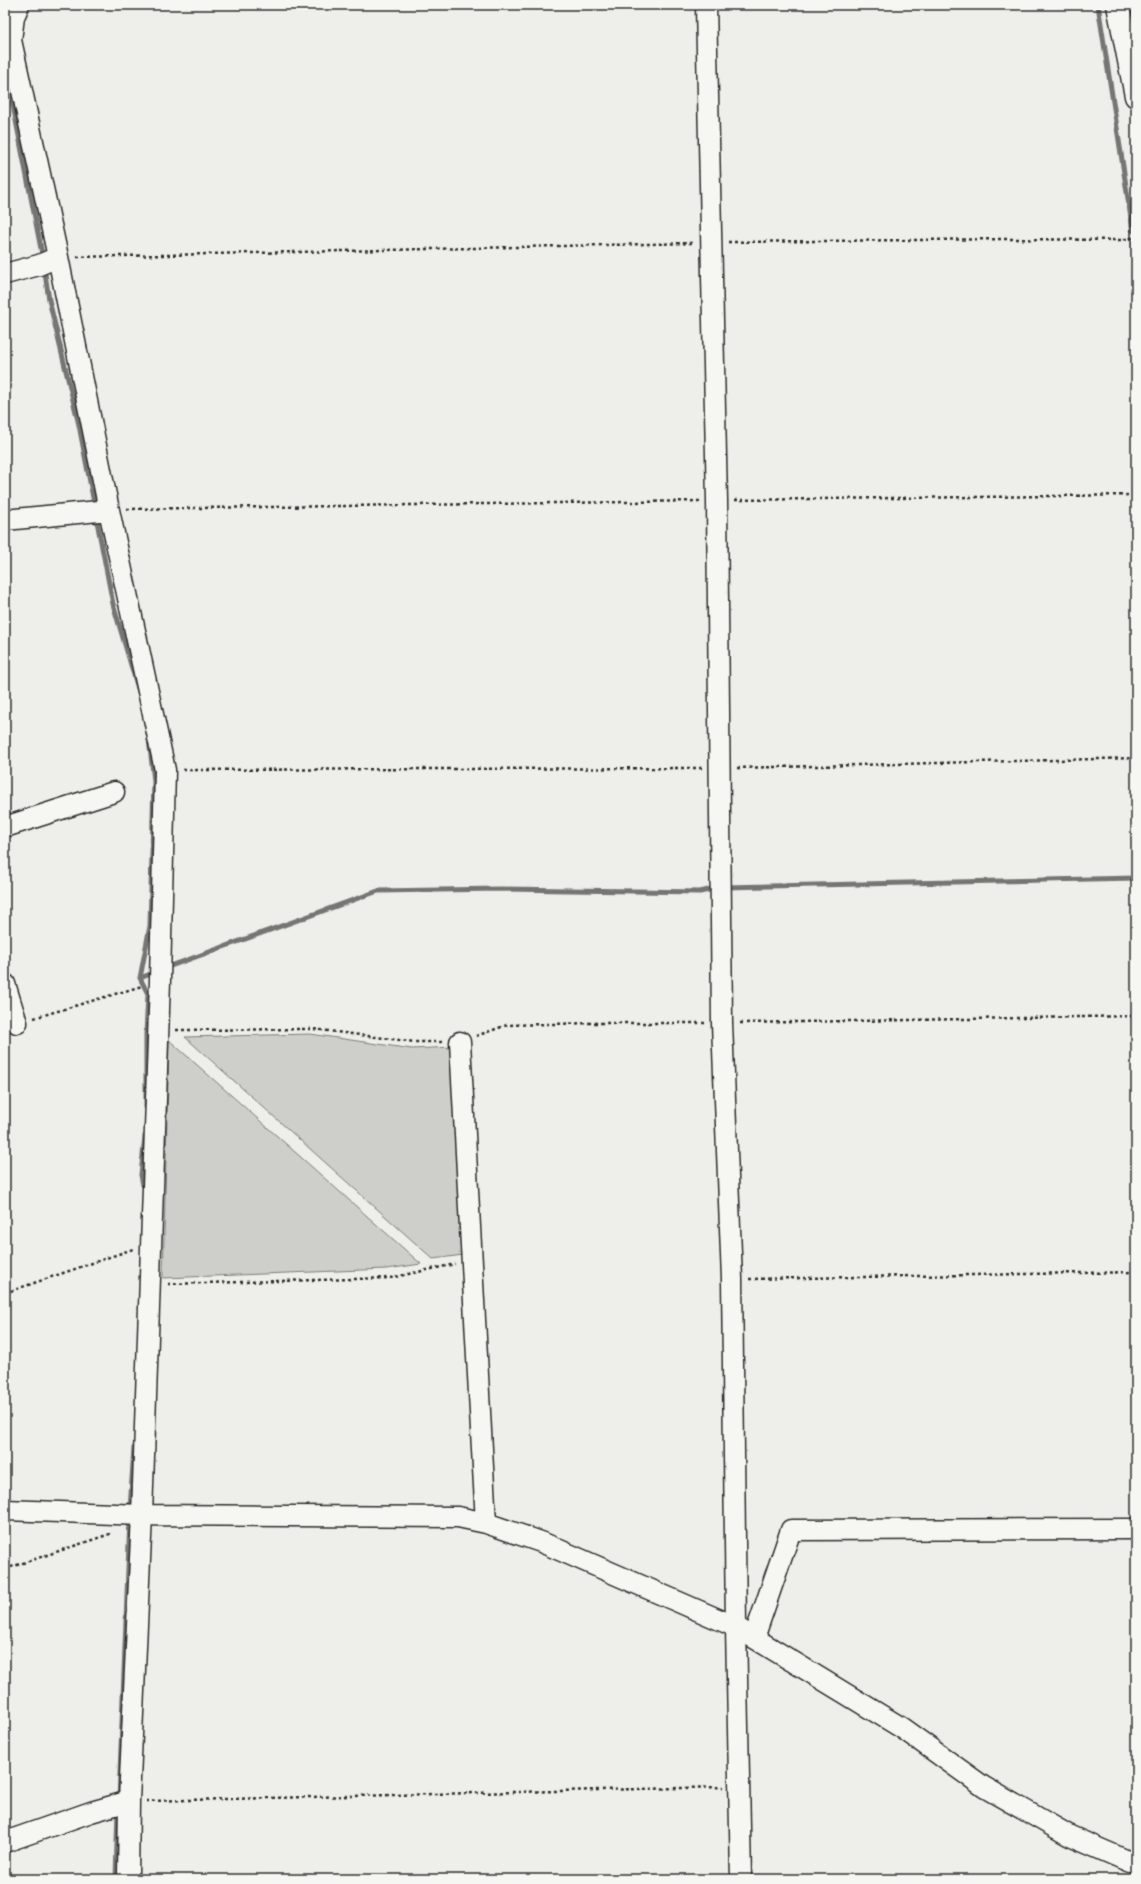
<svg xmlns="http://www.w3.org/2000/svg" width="1141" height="1884" viewBox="0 0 1141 1884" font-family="Sriracha,sans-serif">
	<rect width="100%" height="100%" fill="#eeeeea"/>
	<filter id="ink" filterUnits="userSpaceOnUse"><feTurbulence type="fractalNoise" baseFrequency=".025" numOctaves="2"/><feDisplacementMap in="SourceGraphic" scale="8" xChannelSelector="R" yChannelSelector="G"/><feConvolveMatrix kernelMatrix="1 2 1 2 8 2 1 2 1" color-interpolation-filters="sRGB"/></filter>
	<g filter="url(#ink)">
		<path fill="#cececa" stroke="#7c7c7a" d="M310,1034L412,1049L453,1047L463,1255L433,1259L185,1037Z
			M169,1040L421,1264L387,1269L163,1278Z"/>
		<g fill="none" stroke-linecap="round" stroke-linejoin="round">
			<path stroke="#757573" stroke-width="5" d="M1098,5L1133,231
				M5,64L43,259
				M1134,241L1136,262
				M44,267L49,300L79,425L95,508
				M96,516L113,604L139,692
				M725,887L1136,878
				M165,968L378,891L500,889L700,892L717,888
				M140,978L156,972
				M146,1108V1034L148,994L140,978L150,926L154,781L149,739
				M143,1185L141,1175L145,1136
				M130,1510L134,1448
				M119,1800L130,1518
				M116,1879L118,1808"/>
			<defs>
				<path id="minor" d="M19,5L14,17L11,40L58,257L109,510L165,770L160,980L142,1515L129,1801L128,1879
					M706,5L717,501L722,1023L732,1279L736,1627L741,1879
					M5,274L39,265L58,257
					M5,520L109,510
					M5,827L114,792
					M5,984L17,1023
					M460,1042L486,1523
					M5,1510L142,1515L458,1517L486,1523L541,1542L736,1627L902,1728L984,1787L1070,1836L1130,1862L1136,1863
					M754,1638L791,1530L1136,1529
					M5,1842L91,1812L129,1801"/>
				<path id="major" d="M1118,5L1136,96"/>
			</defs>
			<use href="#minor" stroke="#2b2b2b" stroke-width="23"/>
			<use href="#major" stroke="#2b2b2b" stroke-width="25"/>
			<path stroke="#2b2b2b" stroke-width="2.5" stroke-dasharray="3 3" stroke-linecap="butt" d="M728,242L1007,239L1121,240L1136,237
				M77,257L693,243
				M735,500L1136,495
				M127,509L700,501
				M737,768L1136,758
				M183,770L702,768
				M34,1018L142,986
				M740,1023L1136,1016
				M176,1030L313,1029L415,1042H442
				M476,1036L507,1025L593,1023H705
				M749,1279L1136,1272
				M168,1284L390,1278L455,1264
				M5,1293L133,1249
				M5,1569L113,1533
				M146,1801L723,1787"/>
			<use href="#minor" stroke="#f6f6f2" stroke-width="20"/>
			<use href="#major" stroke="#f6f6f2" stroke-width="22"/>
		</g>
	</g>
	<rect width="1141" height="1884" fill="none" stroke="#f6f6f2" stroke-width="20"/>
	<rect x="10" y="10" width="1121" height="1864" fill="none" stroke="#2b2b2b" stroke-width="1.5" filter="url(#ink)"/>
</svg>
